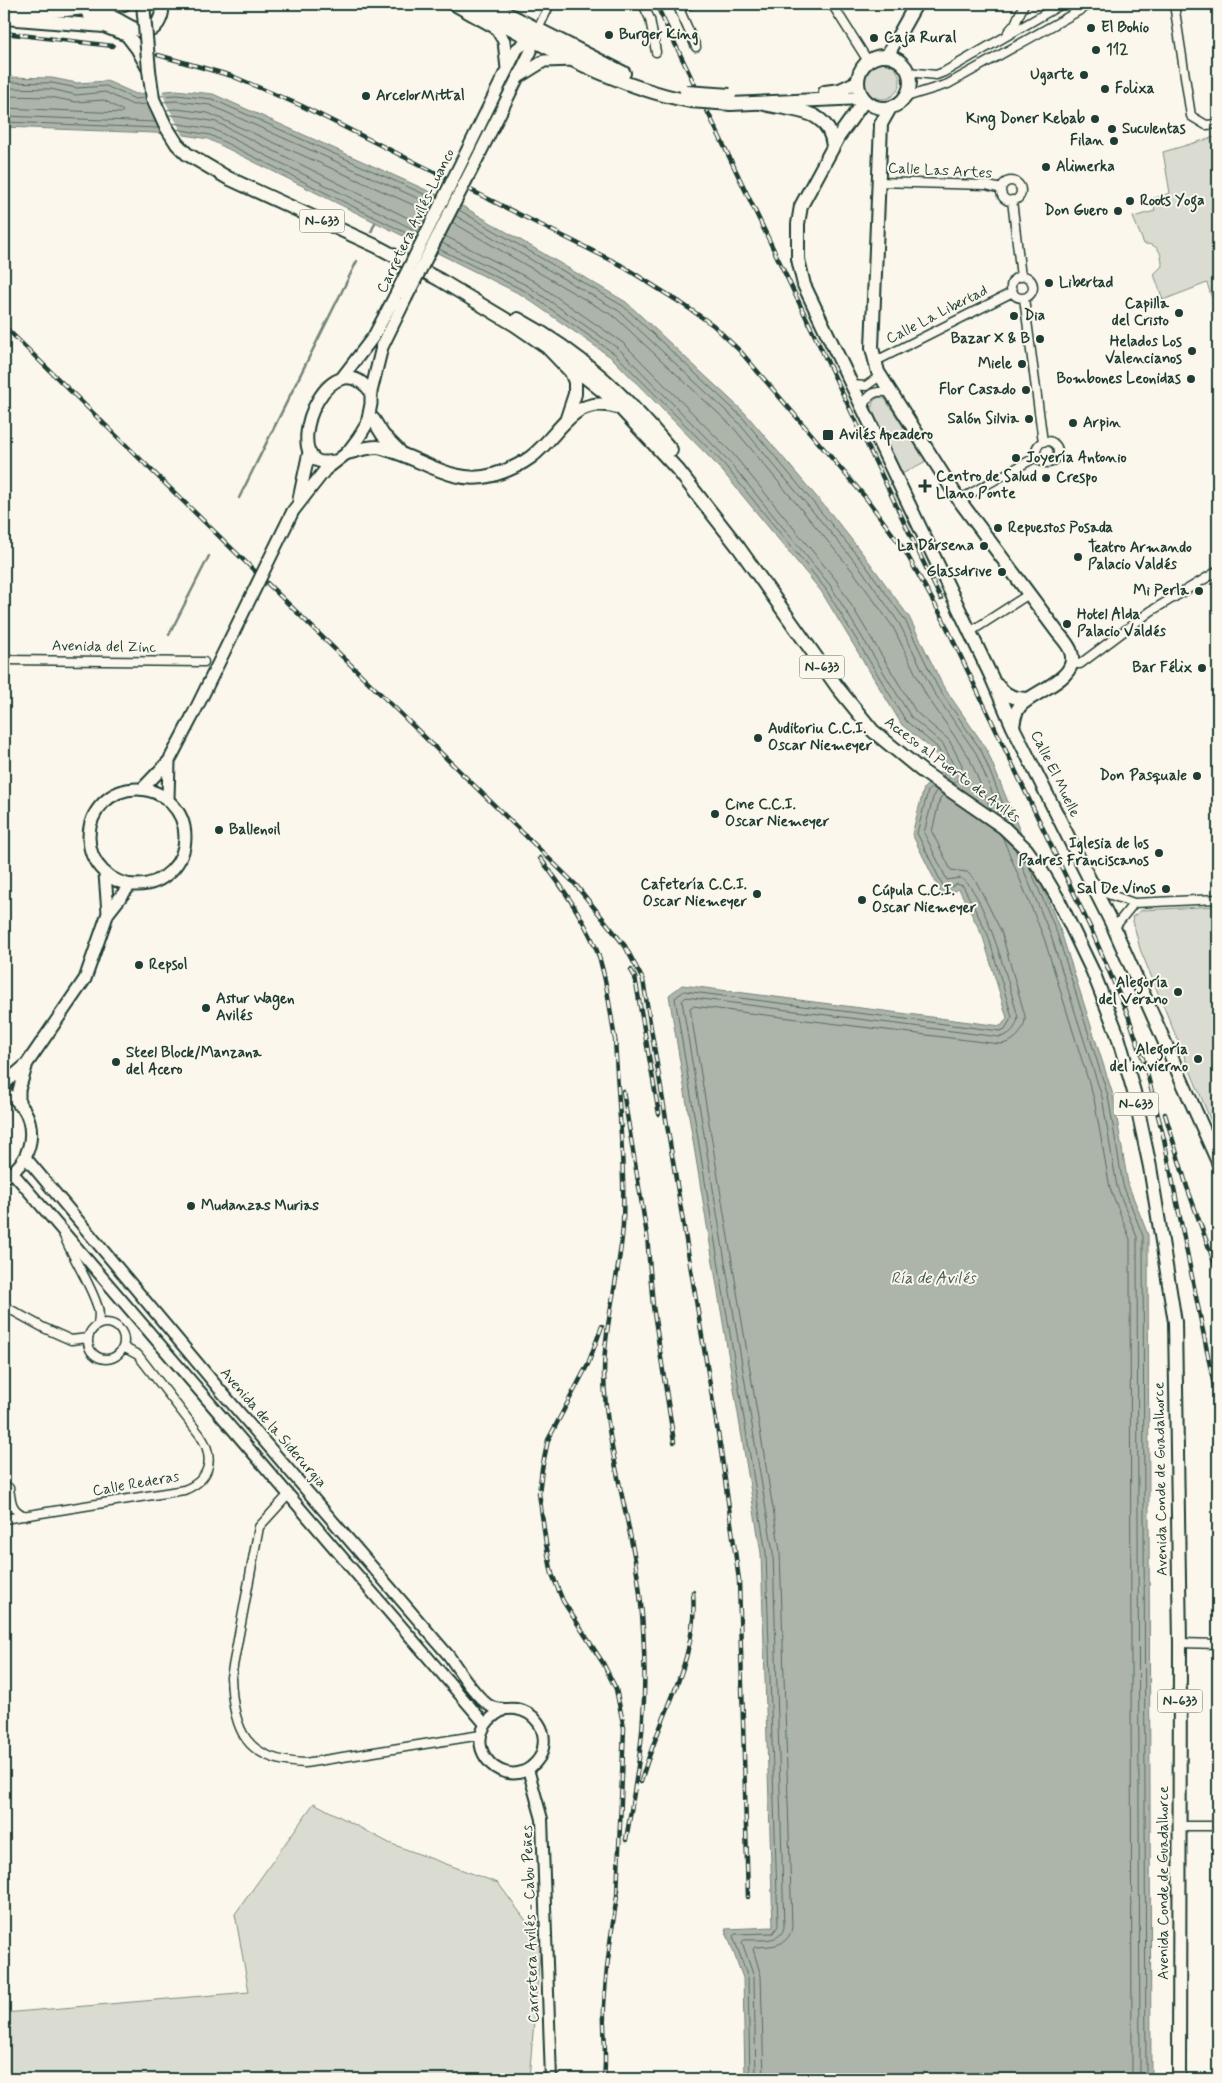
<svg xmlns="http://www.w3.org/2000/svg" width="1222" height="2083" viewBox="0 0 1222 2083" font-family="Mynerve,sans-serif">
	<rect width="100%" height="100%" fill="#fbf7ec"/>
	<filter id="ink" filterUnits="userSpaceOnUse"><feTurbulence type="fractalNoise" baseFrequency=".02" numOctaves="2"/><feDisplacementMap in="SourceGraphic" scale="10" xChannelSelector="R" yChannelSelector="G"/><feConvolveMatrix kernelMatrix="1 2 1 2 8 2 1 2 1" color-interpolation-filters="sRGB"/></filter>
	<g filter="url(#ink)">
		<path fill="#dbdcd1" stroke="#7d8c82" d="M864 81a18 18 0 1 1 36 0a18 18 0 1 1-36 0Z
			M1218,136V317L1207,283L1163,300L1154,274L1162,266C1162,252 1158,244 1144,244L1133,217L1155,211L1152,199L1170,193L1163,152Z
			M881,397L885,399L926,461L902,474L872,410C872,402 873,399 881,397Z
			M1218,906V1138L1140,949L1132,917L1142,910Z
			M314,1803L389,1843L498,1883L541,1941L529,2079H4V2013L249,1992L235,1914Z"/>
		<path fill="#adb4aa" stroke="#74847b" d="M4,77L52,78L77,83L107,81L136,94L176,90L213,94L464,207L626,302L745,413L832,515L870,563L909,617L943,686L986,748L1061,932L1113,1095L1128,1184L1148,1235L1151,2079H745L743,1978L725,1929L773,1927L761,1553L669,995L682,985L1001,1026L1007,1018L983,937L959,889L943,897L912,834L924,788L944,768L933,750L902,725L821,591L719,467L612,358L522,295L208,139L179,134L4,127Z"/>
		<path fill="#fbf7ec" d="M162,89L166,103L185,138L165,136L157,123L146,91Z"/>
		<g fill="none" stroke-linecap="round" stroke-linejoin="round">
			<path stroke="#586d63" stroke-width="1" d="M4,82L52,83L77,88L106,86L135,99L145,98
				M4,88L51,89L76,95L105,92L133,105L147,104
				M4,96L50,97L76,102L104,100L123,111L121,113L4,108
				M160,96L176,95L212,99L435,199
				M163,102L176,101L210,105L433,205
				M166,110L176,109L208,113L429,212
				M169,115L183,116L216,122L422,225
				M4,116L155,122
				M4,122L158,128
				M172,123L213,129L419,232
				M176,129L210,135L416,238
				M459,210L623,306L742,417L866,566L905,620L938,688L981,750L1012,826
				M456,216L619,311L737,421L861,569L899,623L933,691L976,753L1002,817
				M452,222L615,317L732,426L855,574L893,627L926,695L969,757L991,810
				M445,236L532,280L623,343L733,454L836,580L916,712L949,740L962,765L961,775L954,784
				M442,243L528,286L619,349L727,459L830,585L911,717L943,744L954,766L953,774L948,780
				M439,249L525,291L615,354L723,463L825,588L906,721L937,747L948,767L947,771L943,776
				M1002,836L1044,938L1094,1099L1110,1188L1130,1239L1132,2079
				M1015,849L1051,936L1095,1075L1102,1097L1117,1187L1137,1237L1140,2079
				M1029,866L1057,933L1108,1096L1123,1185L1143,1236L1146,2079
				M750,2079L748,1977L733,1936L735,1934L773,1933L778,1926L766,1553L675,998L684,991L1000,1031L1005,1029L1012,1017L988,935L963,886L957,884L947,889L944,888L917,833L928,791L932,787
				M756,2079L754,1977L742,1942L744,1940C758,1939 781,1944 784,1927L773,1552L682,1001L686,997L999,1037C1010,1036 1017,1027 1018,1017C1011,992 983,885 960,878L947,880L924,833L934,794L937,790
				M764,2079L761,1976L753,1949L755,1947C771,1946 789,1947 792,1927L780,1551L690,1008L693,1006L999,1044C1014,1044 1026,1030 1025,1016L1001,931L976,881L967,872L951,870L932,832L940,798L943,795"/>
			<path stroke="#74847b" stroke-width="2.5" d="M371,232L375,223
				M239,498L357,261
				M169,635L209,556"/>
			<defs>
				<path id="minor" d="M643,4L650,19L656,52
					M677,4L696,47
					M832,4L868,61
					M1174,4L1191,116L1206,125L1218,124
					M679,9L689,4
					M538,29L550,4
					M1008,32L1015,24L1024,4
					M908,72L936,75L944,72L1062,4
					M906,97L948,84L1091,4
					M1001 191a10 10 0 1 1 20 0a10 10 0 1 1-20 0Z
					M878,182L986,185L1001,189
					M1012,200L1021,277
					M1011 287a11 11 0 1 1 22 0a11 11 0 1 1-22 0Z
					M1024,298L1043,442
					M874,362L1013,292
					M851,385L866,386L877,378L878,372
					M862,407C869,394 875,389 891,393
					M1036 452a11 11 0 1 1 22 0a11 11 0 1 1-22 0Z
					M959,500L1038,456
					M970,632L1029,594
					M4,660L204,662
					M1072,664H1080L1151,611L1218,571
					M1094,882L1108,894L1134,903L1218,899
					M1114,928L1134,903
					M64,1236C74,1260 89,1281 97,1305C100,1311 99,1318 98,1324
					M4,1306L44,1328L71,1340L88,1338
					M88 1341a18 18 0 1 1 36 0a18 18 0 1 1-36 0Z
					M4,1489L9,1488C11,1502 11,1510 25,1516
					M289,1494L259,1527L231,1677C233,1731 246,1761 305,1763L481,1735
					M4,1519L184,1490C211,1480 215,1457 200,1435L138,1355L123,1347
					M1180,1643L1218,1644
					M1180,1826H1218"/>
				<path id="tertiary" d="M26,1158L220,1390L449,1656C459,1670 476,1698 490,1706C500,1711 507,1708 516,1709C535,1712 547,1729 543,1748C542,1756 537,1762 531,1767C499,1792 452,1737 503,1710
					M13,1173L485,1724
					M528,1769L542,1819L551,2079"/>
				<path id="secondary" d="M453,4L496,28L504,41L507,69
					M520,76L544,61L574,60
					M468,149L517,49L531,38H535
					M479,155L531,51V38L527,33
					M341,379L374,336L395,296
					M371,392L382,347L406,298
					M299,499L309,452
					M293,511L325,470L347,453L359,437L367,424L371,404V392C332,341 287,442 316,460C321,463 329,462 334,461
					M143,788L169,761L192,717
					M89 837a48 48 0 1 1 96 0a48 48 0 1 1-96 0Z
					M168,799L169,761
					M105,874L108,913
					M4,1084L26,1065L85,979L108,913L130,885
					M4,1093C41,1108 38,1161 4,1177
					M19,1105V1090L26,1067"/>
				<path id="primary" d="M858 82a26 26 0 1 1 52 0a26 26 0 1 1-52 0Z
					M887,56L916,4
					M864,101L839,136L801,206L798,224V259L804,285L991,676L1013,727L1114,928L1218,1162
					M761,103C791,112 829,106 833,146
					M890,108L881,124L872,348L878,372L959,500L1058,633C1063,639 1069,645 1071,652C1080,678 1035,691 1021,705C1015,711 1014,719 1013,727
					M997,685C1006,696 1015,699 1029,699"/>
				<path id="trunk" d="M466,4C534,41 613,87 690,101
					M488,4L624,73
					M9,11L66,10L124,4
					M88,13C96,14 105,15 112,17C127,23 146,42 158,23C162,16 163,11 162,4
					M4,18L104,26L127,35L137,48L149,70L153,99L165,125L177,144L187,154L228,178L376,246L440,280L515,325L547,347L571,372L575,382V394L567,418
					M825,92L840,90L857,82
					M731,104L862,98
					M518,319C581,353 625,395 671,450
					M547,347L609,396L678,470L739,548L838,688L873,731L922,771L1003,827L1026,849L1041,870L1057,897L1093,972L1117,1033L1134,1092L1150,1167L1175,1322L1180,1643L1179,2079
					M373,419L383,435L400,452
					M347,453C356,451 367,447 377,447C382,447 387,450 392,451C425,461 456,486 493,475C507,471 520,465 531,457C562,433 573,392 620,408"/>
			</defs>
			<use href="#minor" stroke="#1f3d34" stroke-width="11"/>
			<use href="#tertiary" stroke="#1f3d34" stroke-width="14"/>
			<use href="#secondary" stroke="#1f3d34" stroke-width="15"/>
			<use href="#primary" stroke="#1f3d34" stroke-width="16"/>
			<use href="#trunk" stroke="#1f3d34" stroke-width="16"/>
			<use href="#minor" stroke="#fbf7ec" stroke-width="8"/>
			<use href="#tertiary" stroke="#fbf7ec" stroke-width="10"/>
			<use href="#secondary" stroke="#fbf7ec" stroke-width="11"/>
			<use href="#primary" stroke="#fbf7ec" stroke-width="12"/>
			<use href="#trunk" stroke="#fbf7ec" stroke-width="12"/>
			<defs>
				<path id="rail" d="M656,4L941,599
					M4,33L113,46
					M158,55L232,76L302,106L619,264L681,303L713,325L740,351L866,498L905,551L942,617L1090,927L1128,1015L1145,1065L1164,1139L1218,1405
					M4,326L575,884L625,946L643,980L721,1451L739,1580L748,1897
					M540,858C562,886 581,914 595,946C607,975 610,1013 616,1045
					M631,970L635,977L659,1114
					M615,1038C618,1100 625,1163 623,1225C620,1275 604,1323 604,1374C605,1447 632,1521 640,1594C645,1639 646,1686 642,1732C639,1768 632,1804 626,1840
					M623,1091L647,1235L653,1306L674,1442
					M1165,1114L1187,1187L1218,1273
					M602,1326L588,1364L548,1440L542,1469L539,1493L546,1544L552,1574L563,1601L603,1663L616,1689L624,1728L617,1896
					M641,1782C658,1717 699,1661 693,1592
					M604,2079C607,2054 603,2031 604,2006C606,1966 612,1928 618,1890"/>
			</defs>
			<use href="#rail" stroke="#1f3d34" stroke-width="4.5"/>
			<use href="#rail" stroke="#fbf7ec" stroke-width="2.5" stroke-dasharray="8" stroke-linecap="butt"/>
			<defs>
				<path id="secondary-bridge" d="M395,296L468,149
					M406,298L479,155
					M192,717L293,511"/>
				<path id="trunk-bridge" d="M143,4L149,70
					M686,92L730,95
					M690,101L731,104"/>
			</defs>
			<use href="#secondary-bridge" stroke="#1f3d34" stroke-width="15" stroke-linecap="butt"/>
			<use href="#trunk-bridge" stroke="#1f3d34" stroke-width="16" stroke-linecap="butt"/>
			<use href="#secondary-bridge" stroke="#fbf7ec" stroke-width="11"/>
			<use href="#trunk-bridge" stroke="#fbf7ec" stroke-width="12"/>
		</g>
	</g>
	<g fill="#1f3d34" stroke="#fbf7ec" stroke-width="2">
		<circle cx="1091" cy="28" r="5"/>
		<circle cx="609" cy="35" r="5"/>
		<circle cx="874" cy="38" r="5"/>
		<circle cx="1096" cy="50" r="5"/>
		<circle cx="1084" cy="75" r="5"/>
		<circle cx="1105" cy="89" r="5"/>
		<circle cx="366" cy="96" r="5"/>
		<circle cx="1095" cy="119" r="5"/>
		<circle cx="1112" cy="129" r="5"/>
		<circle cx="1114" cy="141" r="5"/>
		<circle cx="1046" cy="167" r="5"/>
		<circle cx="1130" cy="201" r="5"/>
		<circle cx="1118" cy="211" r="5"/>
		<circle cx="1049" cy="283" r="5"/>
		<circle cx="1179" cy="313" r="5"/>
		<circle cx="1014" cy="316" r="5"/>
		<circle cx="1040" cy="339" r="5"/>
		<circle cx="1192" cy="351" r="5"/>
		<circle cx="1022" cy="364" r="5"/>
		<circle cx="1191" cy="379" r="5"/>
		<circle cx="1026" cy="390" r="5"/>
		<circle cx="1029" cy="419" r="5"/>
		<circle cx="1073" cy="423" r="5"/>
		<rect x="822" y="429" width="12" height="12" rx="2.5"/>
		<circle cx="1016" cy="458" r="5"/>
		<circle cx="1046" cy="478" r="5"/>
		<path d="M922.5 478.5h5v5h5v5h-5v5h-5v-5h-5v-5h5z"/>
		<circle cx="998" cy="528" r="5"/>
		<circle cx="984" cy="546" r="5"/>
		<circle cx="1078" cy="557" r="5"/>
		<circle cx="1002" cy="572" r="5"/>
		<circle cx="1199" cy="591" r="5"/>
		<circle cx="1067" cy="624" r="5"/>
		<circle cx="1202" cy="668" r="5"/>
		<circle cx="758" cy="738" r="5"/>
		<circle cx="1197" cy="776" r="5"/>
		<circle cx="715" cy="814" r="5"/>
		<circle cx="219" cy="830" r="5"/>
		<circle cx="1159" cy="853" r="5"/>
		<circle cx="1166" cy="889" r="5"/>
		<circle cx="757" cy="894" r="5"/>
		<circle cx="862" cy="900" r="5"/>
		<circle cx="139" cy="965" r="5"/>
		<circle cx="1178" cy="992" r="5"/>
		<circle cx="206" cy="1008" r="5"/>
		<circle cx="1198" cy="1059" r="5"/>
		<circle cx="116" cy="1062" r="5"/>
		<circle cx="191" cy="1206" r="5"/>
	</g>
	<g text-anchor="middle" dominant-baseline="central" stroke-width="4" stroke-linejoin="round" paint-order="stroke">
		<g fill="#fbf7ec" stroke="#61756b" stroke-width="1">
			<rect x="299.5" y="209.5" width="45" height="23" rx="4"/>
			<rect x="799.5" y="655.5" width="45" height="23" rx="4"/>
			<rect x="1113.5" y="1092.5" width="45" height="23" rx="4"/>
			<rect x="1157.5" y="1689.5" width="45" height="23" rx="4"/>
		</g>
		<g font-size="14" font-weight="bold" fill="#1f3d34">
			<text x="322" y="221">N-633</text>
			<text x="822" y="667">N-633</text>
			<text x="1136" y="1104">N-633</text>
			<text x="1180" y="1701">N-633</text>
		</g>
		<g font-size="15" font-weight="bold" fill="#1f3d34" stroke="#fbf7ec" text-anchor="start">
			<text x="1101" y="28">El Bohio</text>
			<text x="619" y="35">Burger King</text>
			<text x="884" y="38">Caja Rural</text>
			<text x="1106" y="50">112</text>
			<text x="1074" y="75" text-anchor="end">Ugarte</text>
			<text x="1115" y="89">Folixa</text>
			<text x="376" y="96">ArcelorMittal</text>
			<text x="1085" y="119" text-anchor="end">King Doner Kebab</text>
			<text x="1122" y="129">Suculentas</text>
			<text x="1104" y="141" text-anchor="end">Filan</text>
			<text x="1056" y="167">Alimerka</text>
			<text x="1140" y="201">Roots Yoga</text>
			<text x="1108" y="211" text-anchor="end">Don Guero</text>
			<text x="1059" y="283">Libertad</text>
			<text x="1169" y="304" text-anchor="end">Capilla<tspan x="1169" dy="17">del Cristo</tspan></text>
			<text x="1024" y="316">Dia</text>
			<text x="1030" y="339" text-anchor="end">Bazar X &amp; B</text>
			<text x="1182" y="342" text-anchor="end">Helados Los<tspan x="1182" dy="17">Valencianos</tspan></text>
			<text x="1012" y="364" text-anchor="end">Miele</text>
			<text x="1181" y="379" text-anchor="end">Bombones Leonidas</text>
			<text x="1016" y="390" text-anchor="end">Flor Casado</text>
			<text x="1019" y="419" text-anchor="end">Salón Silvia</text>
			<text x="1083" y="423">Arpin</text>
			<text x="839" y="435">Avilés Apeadero</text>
			<text x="1026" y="458">Joyería Antonio</text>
			<text x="936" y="477">Centro de Salud<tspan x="936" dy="17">Llano Ponte</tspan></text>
			<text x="1056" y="478">Crespo</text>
			<text x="1008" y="528">Repuestos Posada</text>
			<text x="974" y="546" text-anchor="end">La Dársena</text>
			<text x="1088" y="548">Teatro Armando<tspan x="1088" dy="17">Palacio Valdés</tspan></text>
			<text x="992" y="572" text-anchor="end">Glassdrive</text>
			<text x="1189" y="591" text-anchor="end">Mi Perla</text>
			<text x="1077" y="615">Hotel Alda<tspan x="1077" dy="17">Palacio Valdés</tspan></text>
			<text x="1192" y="668" text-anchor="end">Bar Félix</text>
			<text x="768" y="729">Auditoriu C.C.I.<tspan x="768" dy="17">Oscar Niemeyer</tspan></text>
			<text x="1187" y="776" text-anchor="end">Don Pasquale</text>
			<text x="725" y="805">Cine C.C.I.<tspan x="725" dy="17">Oscar Niemeyer</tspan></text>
			<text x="229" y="830">Ballenoil</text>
			<text x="1149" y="844" text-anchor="end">Iglesia de los<tspan x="1149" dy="17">Padres Franciscanos</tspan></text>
			<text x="747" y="885" text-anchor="end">Cafetería C.C.I.<tspan x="747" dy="17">Oscar Niemeyer</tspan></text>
			<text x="1156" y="889" text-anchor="end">Sal De Vinos</text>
			<text x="872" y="891">Cúpula C.C.I.<tspan x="872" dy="17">Oscar Niemeyer</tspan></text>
			<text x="149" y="965">Repsol</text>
			<text x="1168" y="983" text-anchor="end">Alegoría<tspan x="1168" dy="17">del Verano</tspan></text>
			<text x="216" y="999">Astur Wagen<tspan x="216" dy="17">Avilés</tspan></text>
			<text x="1188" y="1050" text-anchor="end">Alegoría<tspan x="1188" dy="17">del invierno</tspan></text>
			<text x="126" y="1053">Steel Block/Manzana<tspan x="126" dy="17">del Acero</tspan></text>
			<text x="201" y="1206">Mudanzas Murias</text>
		</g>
		<g font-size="15" fill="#1f3d34" stroke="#fbf7ec">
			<text transform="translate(940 171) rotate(3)">Calle Las Artes</text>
			<text transform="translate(416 221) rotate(-64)">Carretera Avilés-Luanco</text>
			<text transform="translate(937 315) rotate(-27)">Calle La Libertad</text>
			<text transform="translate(104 647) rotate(1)">Avenida del Zinc</text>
			<text transform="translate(952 770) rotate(37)">Acceso al Puerto de Avilés</text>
			<text transform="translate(1055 774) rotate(64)">Calle El Muelle</text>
			<text transform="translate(273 1428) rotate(49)">Avenida de la Siderurgia</text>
			<text transform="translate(1161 1479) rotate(-91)">Avenida Conde de Guadalhorce</text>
			<text transform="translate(136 1484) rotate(-10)">Calle Rederas</text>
			<text transform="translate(1164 1883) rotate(-90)">Avenida Conde de Guadalhorce</text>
			<text transform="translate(531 1924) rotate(-92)">Carretera Avilés - Cabu Peñes</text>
		</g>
		<g font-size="16" font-style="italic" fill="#425b52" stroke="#fbf7ec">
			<text x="933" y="1278">Ría de Avilés</text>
		</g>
	</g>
	<rect width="1222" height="2083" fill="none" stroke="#fbf7ec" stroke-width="20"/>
	<rect x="10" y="10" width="1202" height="2063" fill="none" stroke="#1f3d34" stroke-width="2" filter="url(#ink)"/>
</svg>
